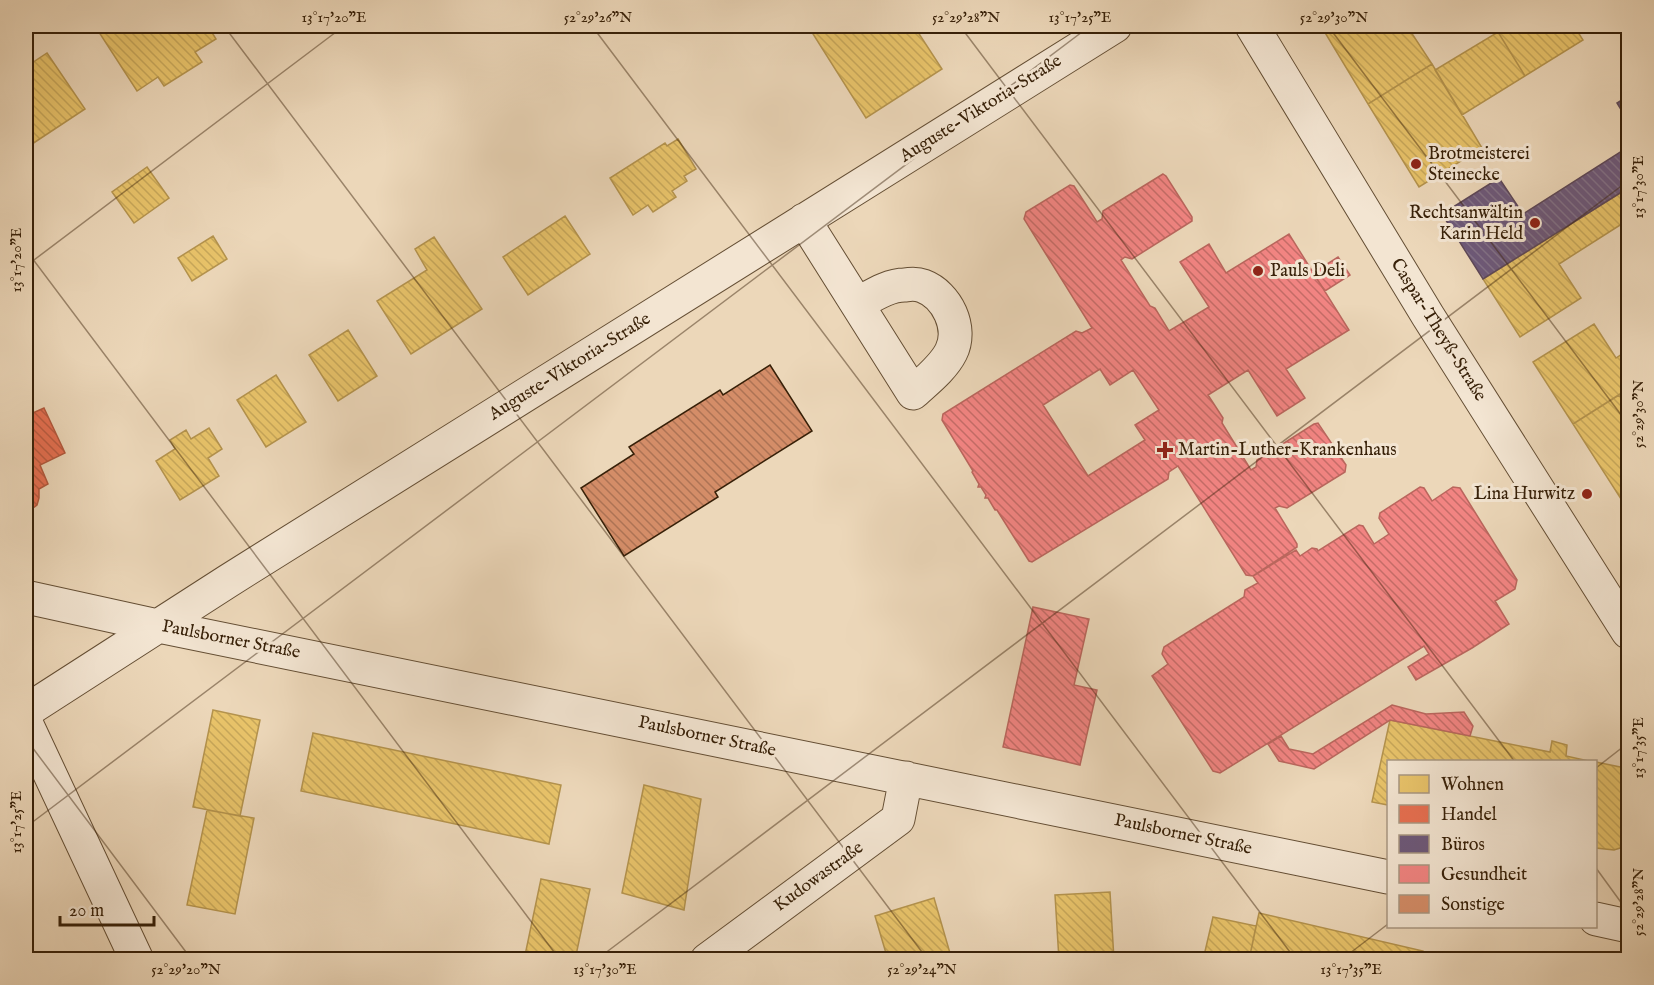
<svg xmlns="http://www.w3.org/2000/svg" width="1654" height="985" viewBox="0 0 1654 985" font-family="'IM FELL English',serif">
	<defs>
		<pattern id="homes-back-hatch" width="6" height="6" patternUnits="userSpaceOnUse" patternTransform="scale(1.5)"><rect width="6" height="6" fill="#e9c46a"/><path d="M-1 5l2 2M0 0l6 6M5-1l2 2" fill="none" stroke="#c8a85a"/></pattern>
		<pattern id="shops-back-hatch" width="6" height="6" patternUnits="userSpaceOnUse" patternTransform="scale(1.5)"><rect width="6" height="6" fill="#e76f51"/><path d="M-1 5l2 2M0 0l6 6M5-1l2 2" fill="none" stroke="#bc5b41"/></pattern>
		<pattern id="offices-back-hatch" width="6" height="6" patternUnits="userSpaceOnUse" patternTransform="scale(1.5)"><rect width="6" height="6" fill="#6d597a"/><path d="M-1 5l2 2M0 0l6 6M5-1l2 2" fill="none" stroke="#827289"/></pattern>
		<pattern id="health-back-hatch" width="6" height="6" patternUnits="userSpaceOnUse" patternTransform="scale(1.5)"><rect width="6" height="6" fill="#f28482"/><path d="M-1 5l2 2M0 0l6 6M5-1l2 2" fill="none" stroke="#c56c68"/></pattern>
		<pattern id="building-back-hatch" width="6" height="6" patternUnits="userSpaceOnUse" patternTransform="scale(1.5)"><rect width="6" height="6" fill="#d48d68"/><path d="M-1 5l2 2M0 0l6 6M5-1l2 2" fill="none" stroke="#ad7354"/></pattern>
	</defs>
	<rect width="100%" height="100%" fill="#ecd7b9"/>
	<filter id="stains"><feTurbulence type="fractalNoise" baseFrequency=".00333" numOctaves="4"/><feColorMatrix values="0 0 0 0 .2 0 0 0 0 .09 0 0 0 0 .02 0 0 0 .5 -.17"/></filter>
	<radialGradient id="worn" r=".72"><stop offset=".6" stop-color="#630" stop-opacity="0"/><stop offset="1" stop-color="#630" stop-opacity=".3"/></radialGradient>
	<path fill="url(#homes-back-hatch)" stroke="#b4934d" stroke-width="1.5" d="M95,26H208L216,39L195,52L202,62L164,86L158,77L137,91Z
		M808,26H914L942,69L866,118Z
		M1321,26H1407L1432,64L1368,104Z
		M1507,26H1574L1583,40L1525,76L1498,32Z
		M1619,26H1628V31L1624,34Z
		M1498,32L1525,76L1462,115L1435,70Z
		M47,53L85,109L26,148V67Z
		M1432,64L1482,148L1419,187L1368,104Z
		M678,139L696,169L684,176L687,181L672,191L676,197L653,212L648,205L633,215L610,178L665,143L667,146Z
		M147,167L169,198L134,223L112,192Z
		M1628,188V220L1559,264L1581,298L1520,337L1483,279Z
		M565,216L590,254L528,295L503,257Z
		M213,236L227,259L192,281L178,258Z
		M434,237L482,309L411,354L377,301L427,270L415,249Z
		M1594,324L1616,358L1628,350V389L1573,424L1533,362Z
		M348,330L377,376L338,401L309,355Z
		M276,375L306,422L266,447L237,400Z
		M1619,395L1628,409V494L1621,499L1573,424Z
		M209,428L222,449L208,458L219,476L180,500L156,461L175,449L170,440L186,430L191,439Z
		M1628,494V511L1621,499Z
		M213,710L260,720L240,816L193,807Z
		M1390,720L1550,752L1552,741L1567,745L1566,756L1593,762H1388V805L1372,802Z
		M313,733L561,785L549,844L301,791Z
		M1596,762L1625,768L1628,773V836L1620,848L1614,850L1596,848Z
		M644,785L701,799L684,910L622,893Z
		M207,810L254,818L235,914L187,905Z
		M541,879L590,889L575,960H524Z
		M1110,892L1114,960H1059L1055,895Z
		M934,898L952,960H888L875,916Z
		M1259,913L1423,951L1421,960H1249Z
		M1213,917L1256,926L1249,960H1203Z"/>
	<path fill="url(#shops-back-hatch)" stroke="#b2573b" stroke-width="1.5" d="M44,408L65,453L40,465L48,484L39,489V498L37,505L33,508L26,509V416Z"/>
	<path fill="url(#offices-back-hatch)" stroke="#5d4858" stroke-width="1.5" d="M1628,96V121L1617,103Z
		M1628,147V188L1483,279L1442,214L1499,178L1523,214Z"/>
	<path fill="url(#health-back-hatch)" stroke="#ba665d" stroke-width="1.5" fill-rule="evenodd" d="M1163,174L1166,176L1192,217V221L1132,259L1125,257L1121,260L1150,306L1155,308L1169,331L1209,307L1180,262L1209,244L1226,273L1289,234L1349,330L1286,369L1305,398L1277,416L1248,370L1208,395L1223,418L1222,423L1251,470L1256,467L1257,460L1314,424L1318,423L1346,465L1345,472L1287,508L1279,506L1275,508L1297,544V547L1253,576L1246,575L1178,466L1169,472L1168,479L1032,562L1029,561L997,510H995L988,498H985L986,495L981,487H978L979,484L972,472L973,471L942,420L943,414L1076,331L1082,333L1092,328L1024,219L1026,212L1070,185L1074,186L1097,222L1102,219L1103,211ZM1100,369L1110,385L1133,370L1159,410L1135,425L1145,440L1088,476L1043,405Z
		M1338,257L1350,275L1325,291L1313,273Z
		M1420,487L1424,488L1432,501L1453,487L1460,488L1517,580L1515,589L1495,601L1509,624L1472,648L1416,680L1408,667L1429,654L1424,646L1220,773L1213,771L1152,676L1168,664L1162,654L1164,647L1244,597L1245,590L1258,583L1253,576L1296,550L1300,556L1312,548L1317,549L1318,551L1359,525L1363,526L1374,544L1389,534L1379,518L1380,513Z
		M1033,607L1089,619L1074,685L1097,690L1080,765L1003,747Z
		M1392,705L1426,714L1464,712L1473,726L1470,736L1390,720L1314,769L1279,761L1268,744L1281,736L1289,749L1313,754Z"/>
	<path fill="url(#building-back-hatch)" stroke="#372008" stroke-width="1.5" d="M770,365L812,431L715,492L718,497L624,556L581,488L634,454L629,447L720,390L723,395Z"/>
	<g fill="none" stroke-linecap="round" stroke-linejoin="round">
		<defs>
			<path id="minor" d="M1252,26L1428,316L1628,632
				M804,220L913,393C926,381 943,368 951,352C963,328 947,295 923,286C918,284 910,284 905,285C888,285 872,296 857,304
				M26,597L158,626L1388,877
				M26,711L228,581L1115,26
				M26,723L137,960
				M1596,919L1628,926
				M707,960L898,819L906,778"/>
		</defs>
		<use href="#minor" stroke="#644e34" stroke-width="35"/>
		<use href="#minor" stroke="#f3e5d2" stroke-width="33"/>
	</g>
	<path fill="none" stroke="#372008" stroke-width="1.5" stroke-opacity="0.45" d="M224,26L928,960M592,26L1296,960M960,26L1515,762M1328,26L1628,424M26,250L560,960M26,266L344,26M26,739L192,960M1596,768L1628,743M26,827L1090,26M1596,868L1628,912M596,960L1628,181M1341,960L1388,924"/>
	<g fill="#8f2418" stroke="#f3e5d2" stroke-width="2">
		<circle cx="1416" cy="164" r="6"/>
		<circle cx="1535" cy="223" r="6"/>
		<circle cx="1258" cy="271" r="6"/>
		<path d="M1162 441h6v6h6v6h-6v6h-6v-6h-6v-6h6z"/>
		<circle cx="1587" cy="494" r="6"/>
	</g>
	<g text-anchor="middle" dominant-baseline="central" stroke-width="6" stroke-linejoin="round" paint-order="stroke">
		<g font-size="18" fill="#372008" stroke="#f3e5d2">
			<text transform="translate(981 109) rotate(-32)">Auguste-Viktoria-Straße</text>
			<text transform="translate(1438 330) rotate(58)">Caspar-Theyß-Straße</text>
			<text transform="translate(570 367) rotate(-32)">Auguste-Viktoria-Straße</text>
			<text transform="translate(231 640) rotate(11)">Paulsborner Straße</text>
			<text transform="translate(707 737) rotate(12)">Paulsborner Straße</text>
			<text transform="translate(1183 835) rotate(12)">Paulsborner Straße</text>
			<text transform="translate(819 877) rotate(-36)">Kudowastraße</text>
		</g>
		<g font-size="18" fill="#372008" stroke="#f3e5d2" text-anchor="start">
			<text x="1428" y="154">Brotmeisterei<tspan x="1428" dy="21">Steinecke</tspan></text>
			<text x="1523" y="213" text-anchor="end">Rechtsanwältin<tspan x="1523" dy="21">Karin Held</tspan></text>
			<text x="1270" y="271">Pauls Deli</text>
			<text x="1178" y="450">Martin-Luther-Krankenhaus</text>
			<text x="1575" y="494" text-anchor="end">Lina Hurwitz</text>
		</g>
	</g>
	<rect width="1654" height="985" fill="none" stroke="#ecd7b9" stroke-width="66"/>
	<rect x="1387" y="760" width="210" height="168" fill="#f3e5d2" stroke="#a89681" stroke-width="1.5"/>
	<rect x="1399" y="775" width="30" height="18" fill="#e9c46a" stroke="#a89681" stroke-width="1.5"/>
	<text x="1441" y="790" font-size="18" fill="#372008">Wohnen</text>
	<rect x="1399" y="805" width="30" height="18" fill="#e76f51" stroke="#a89681" stroke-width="1.5"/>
	<text x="1441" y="820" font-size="18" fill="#372008">Handel</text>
	<rect x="1399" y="835" width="30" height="18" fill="#6d597a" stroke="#a89681" stroke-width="1.5"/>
	<text x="1441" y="850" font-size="18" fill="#372008">Büros</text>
	<rect x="1399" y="865" width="30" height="18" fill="#f28482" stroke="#a89681" stroke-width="1.5"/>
	<text x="1441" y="880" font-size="18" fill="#372008">Gesundheit</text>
	<rect x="1399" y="895" width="30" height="18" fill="#d48d68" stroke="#a89681" stroke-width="1.5"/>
	<text x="1441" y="910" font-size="18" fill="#372008">Sonstige</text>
	<path d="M60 916v9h94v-9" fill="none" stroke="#372008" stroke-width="3"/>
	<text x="69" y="916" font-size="18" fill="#372008" stroke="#f3e5d2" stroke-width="4.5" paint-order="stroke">20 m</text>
	<rect x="33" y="33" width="1588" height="919" fill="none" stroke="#372008" stroke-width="2"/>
	<g font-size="15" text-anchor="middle" fill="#372008">
		<text x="334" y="22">13°17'20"E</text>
		<text x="598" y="22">52°29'26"N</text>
		<text x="966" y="22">52°29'28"N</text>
		<text x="1080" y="22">13°17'25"E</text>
		<text x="1334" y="22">52°29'30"N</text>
		<text transform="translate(1638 187) rotate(-90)" y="5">13°17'30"E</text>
		<text transform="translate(16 260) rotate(-90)" y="5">13°17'20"E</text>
		<text transform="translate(1638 414) rotate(-90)" y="5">52°29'30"N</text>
		<text transform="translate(1638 748) rotate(-90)" y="5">13°17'35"E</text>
		<text transform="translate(16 822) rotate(-90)" y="5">13°17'25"E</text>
		<text transform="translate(1638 902) rotate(-90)" y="5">52°29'28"N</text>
		<text x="186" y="974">52°29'20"N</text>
		<text x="605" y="974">13°17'30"E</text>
		<text x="922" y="974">52°29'24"N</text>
		<text x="1351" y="974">13°17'35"E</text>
	</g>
	<rect width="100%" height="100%" filter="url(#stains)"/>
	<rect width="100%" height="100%" fill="url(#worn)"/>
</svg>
